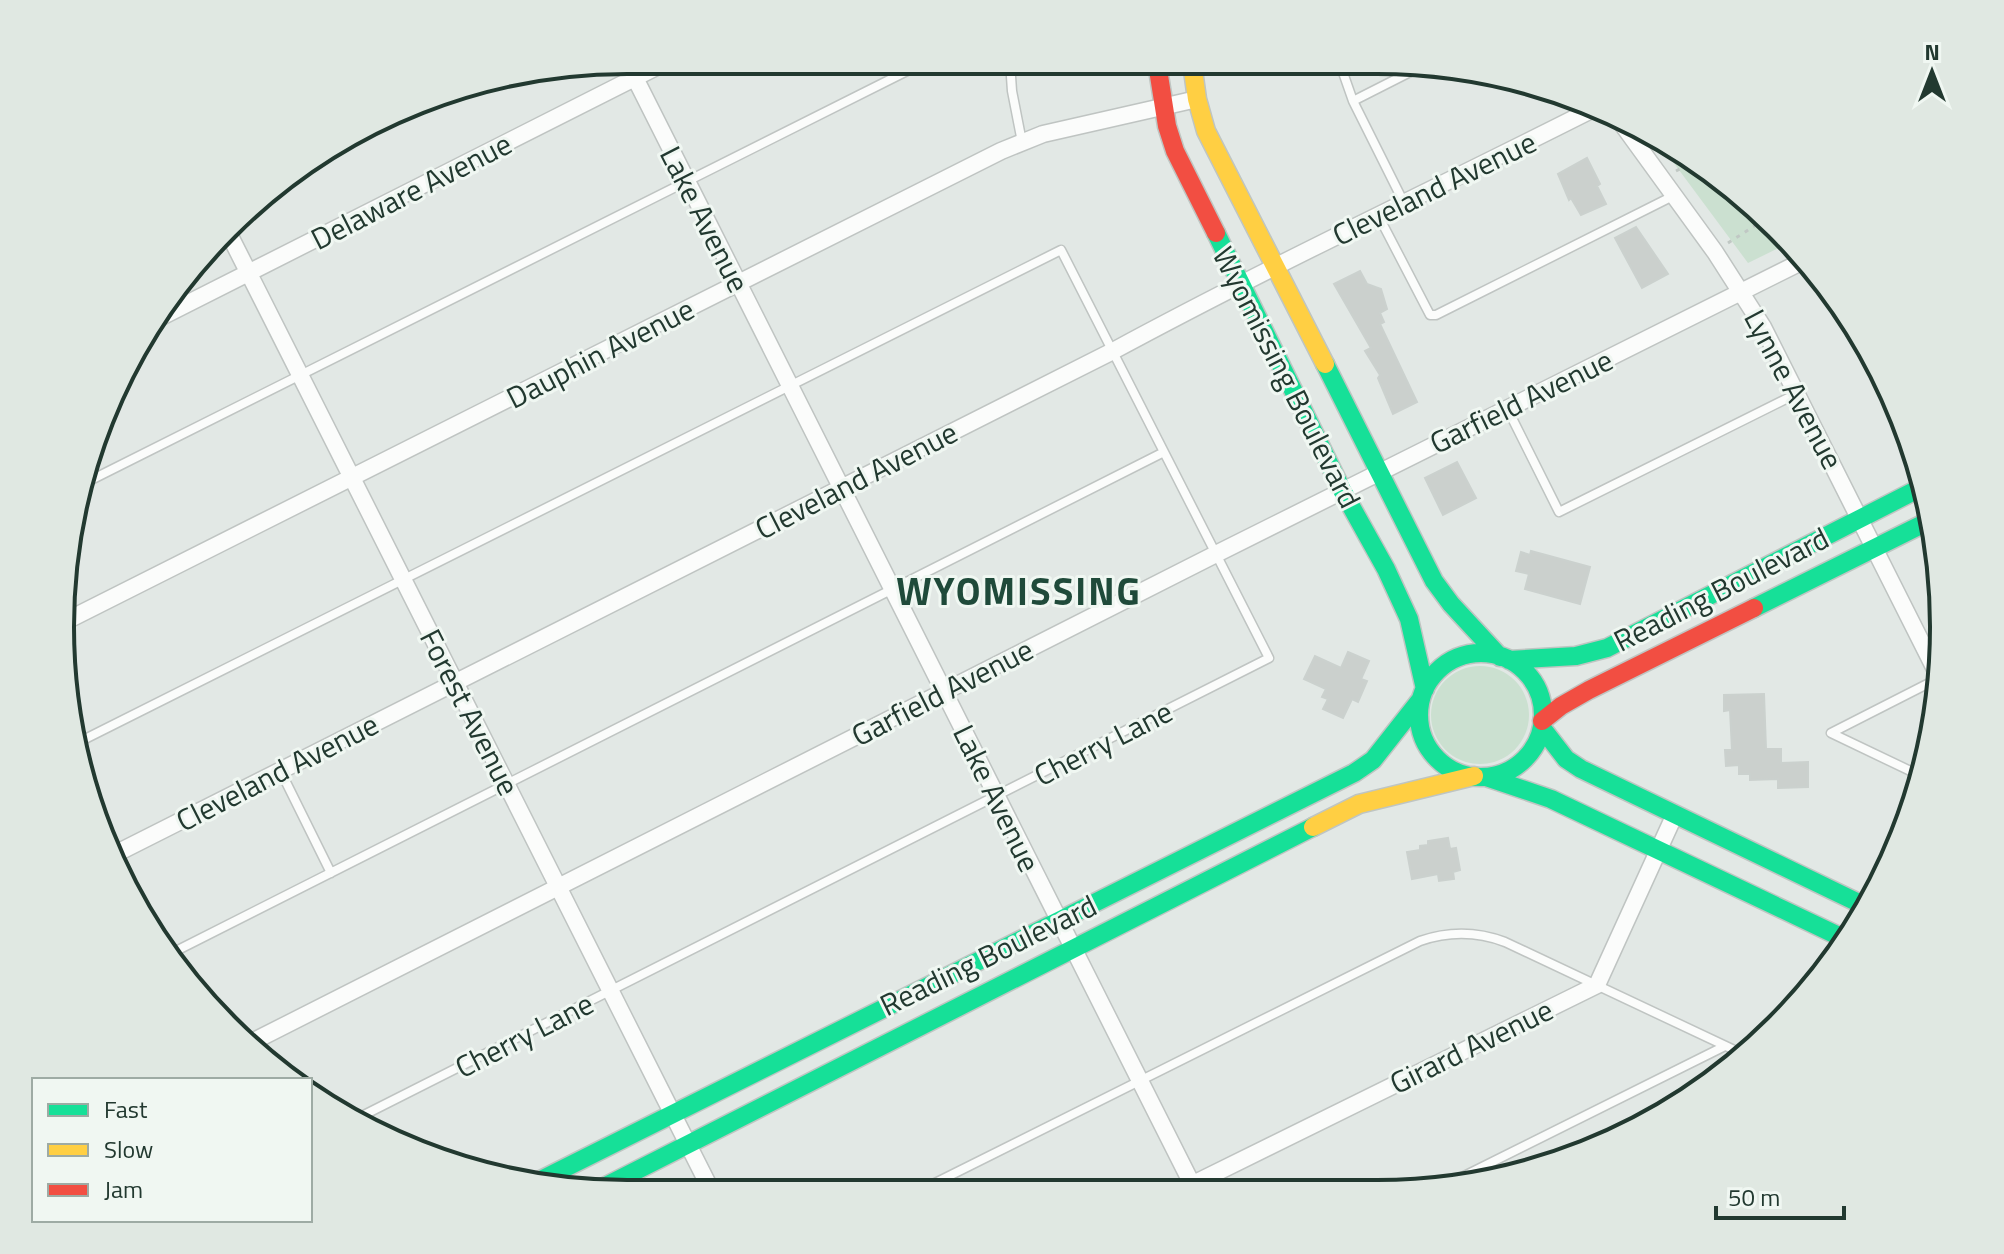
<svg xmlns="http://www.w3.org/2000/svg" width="2004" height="1254" viewBox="0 0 2004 1254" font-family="'Titillium Web',sans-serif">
	<rect width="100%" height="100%" fill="#e2e8e5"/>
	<path fill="#cbe0d0" d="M1656,139L1722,177L1791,242L1748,263Z
		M1431 715a49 49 0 1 1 98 0a49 49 0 1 1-98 0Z"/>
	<path fill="#cbd0cd" stroke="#cbd1ce" stroke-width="2" d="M1587,158L1600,184L1597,186L1606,204L1581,215L1571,198L1569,200L1558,174Z
		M1636,227L1668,274L1642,288L1615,238Z
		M1360,271L1367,284L1381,289L1387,309L1380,313L1384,322L1380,324L1417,402L1393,414L1378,378L1380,375L1365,351L1371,348L1334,284Z
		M1457,462L1476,498L1443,515L1425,478Z
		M1531,551L1590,567L1580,604L1525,589L1529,574L1516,571L1521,552L1530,555Z
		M1348,652L1369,661L1361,679L1367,681L1358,702L1352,699L1343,718L1323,709L1328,699L1322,697L1326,689L1304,679L1315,656L1341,668Z
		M1764,694L1766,749H1781V763L1808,762V787L1778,788V779L1750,780V774H1739V765L1726,766L1725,750H1732L1730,710L1724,711V695Z
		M1448,838L1450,849L1456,848L1460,870L1453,872L1454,879L1439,881L1438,874L1412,879L1407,852L1420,850V846L1428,845V841Z"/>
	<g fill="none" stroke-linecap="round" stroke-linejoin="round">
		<defs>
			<path id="lane" d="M1010,62L1012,91L1022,142
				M1340,64L1353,101L1404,203
				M1353,101L1424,65
				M1379,217L1430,315H1436L1673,196
				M1507,408L1559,512L1796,394
				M83,484L925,62
				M79,742L1061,250L1269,658L356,1119
				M280,770L331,873
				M1923,777L1831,733L1939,678
				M168,955L1164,452
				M1442,1187L1725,1046
				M919,1191L1420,941C1449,931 1476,931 1505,942L1747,1056"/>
			<path id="street" d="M626,60L1196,1192
				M1617,117L1715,252L1763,327L1940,679
				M229,234L711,1190
				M151,322L670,60
				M60,624L1001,151L1043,134L1197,99
				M113,855L1113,351C1272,265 1437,188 1599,106
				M250,1043L1216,554L1807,259
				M1177,1192L1597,985L1675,814"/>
			<path id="fast" d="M1216,233L1342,490L1386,569L1409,619L1425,689
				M1325,364L1434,581L1451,604L1500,657
				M1754,608L1931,520
				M1419 715a62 62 0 1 1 124 0a62 62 0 1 1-124 0Z
				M1509,660L1576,656L1607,648L1924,486
				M1542,728L1566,759L1581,769L1867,907
				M1486,777L1551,799L1847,940
				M533,1184L1354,773L1373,760L1421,699
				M600,1189L1313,827"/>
			<path id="slow" d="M1192,63L1197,99L1206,131L1325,364
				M1313,827L1359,804L1474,776"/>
			<path id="jam" d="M1157,63L1167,126L1175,151L1216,233
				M1542,721L1561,706L1589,690L1754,608"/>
		</defs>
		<use href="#lane" stroke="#bfc4c2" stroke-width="11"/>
		<use href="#street" stroke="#bfc4c2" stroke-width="19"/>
		<use href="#fast" stroke="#bfc5c2" stroke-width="21"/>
		<use href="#slow" stroke="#bfc5c2" stroke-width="21"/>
		<use href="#jam" stroke="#bfc5c2" stroke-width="21"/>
		<path stroke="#c0c8c4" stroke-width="3" stroke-dasharray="4 6" stroke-linecap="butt" d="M1676,171L1695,161
			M1765,217L1762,221L1767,219
			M1728,243L1762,221L1792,248"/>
		<use href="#lane" stroke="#fbfcfb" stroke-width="8"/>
		<use href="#street" stroke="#fbfcfb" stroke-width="16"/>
		<use href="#fast" stroke="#16e098" stroke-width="18"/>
		<use href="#slow" stroke="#ffcf43" stroke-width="18"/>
		<use href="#jam" stroke="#f24e42" stroke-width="18"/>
	</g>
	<g text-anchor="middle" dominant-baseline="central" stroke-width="6" stroke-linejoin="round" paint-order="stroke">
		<g font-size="30" fill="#223930" stroke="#f0f7f2">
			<text transform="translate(1434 188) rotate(-26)">Cleveland Avenue</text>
			<text transform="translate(411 191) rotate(-27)">Delaware Avenue</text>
			<text transform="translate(705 219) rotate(63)">Lake Avenue</text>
			<text transform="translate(600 353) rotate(-27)">Dauphin Avenue</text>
			<text transform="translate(1287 377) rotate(63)">Wyomissing Boulevard</text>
			<text transform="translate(1794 389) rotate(62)">Lynne Avenue</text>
			<text transform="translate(1521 401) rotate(-26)">Garfield Avenue</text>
			<text transform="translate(856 480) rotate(-27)">Cleveland Avenue</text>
			<text transform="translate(1721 589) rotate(-27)">Reading Boulevard</text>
			<text transform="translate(942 692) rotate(-27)">Garfield Avenue</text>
			<text transform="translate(470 712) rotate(63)">Forest Avenue</text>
			<text transform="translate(1103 743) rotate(-27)">Cherry Lane</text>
			<text transform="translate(277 772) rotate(-27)">Cleveland Avenue</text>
			<text transform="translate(997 798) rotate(64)">Lake Avenue</text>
			<text transform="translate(988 955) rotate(-26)">Reading Boulevard</text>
			<text transform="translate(524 1035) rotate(-27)">Cherry Lane</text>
			<text transform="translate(1471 1046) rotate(-26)">Girard Avenue</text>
		</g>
		<g font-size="38" font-weight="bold" letter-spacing="2" fill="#1f4a3a" stroke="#f0f7f2">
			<text x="1019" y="591">WYOMISSING</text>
		</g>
	</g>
	<path d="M0 0H2004V1254H0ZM627 74H1377A553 553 0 0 1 1930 627V627A553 553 0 0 1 1377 1180H627A553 553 0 0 1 74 627V627A553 553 0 0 1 627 74Z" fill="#e0e8e2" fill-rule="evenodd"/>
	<path fill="none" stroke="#223930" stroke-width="4" d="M627 74H1377A553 553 0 0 1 1930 627V627A553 553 0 0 1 1377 1180H627A553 553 0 0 1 74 627V627A553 553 0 0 1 627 74Z"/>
	<rect x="32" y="1078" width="280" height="144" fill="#f0f7f2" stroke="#9eaba4" stroke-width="2"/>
	<rect x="48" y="1104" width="40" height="12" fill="#16e098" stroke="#9eaba4" stroke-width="2"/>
	<text x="104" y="1118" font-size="24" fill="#223930">Fast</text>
	<rect x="48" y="1144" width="40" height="12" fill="#ffcf43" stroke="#9eaba4" stroke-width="2"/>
	<text x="104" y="1158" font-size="24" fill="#223930">Slow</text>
	<rect x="48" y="1184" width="40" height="12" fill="#f24e42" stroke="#9eaba4" stroke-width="2"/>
	<text x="104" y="1198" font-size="24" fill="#223930">Jam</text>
	<g transform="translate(1932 72)" stroke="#f0f7f2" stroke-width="6" paint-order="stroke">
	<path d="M0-6L14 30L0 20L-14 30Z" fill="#223930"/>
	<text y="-12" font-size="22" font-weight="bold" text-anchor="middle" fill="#223930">N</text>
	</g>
	<path d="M1716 1206v12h128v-12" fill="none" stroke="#223930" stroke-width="4"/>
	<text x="1728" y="1206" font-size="24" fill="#223930" stroke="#f0f7f2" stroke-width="6" paint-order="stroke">50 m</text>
</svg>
